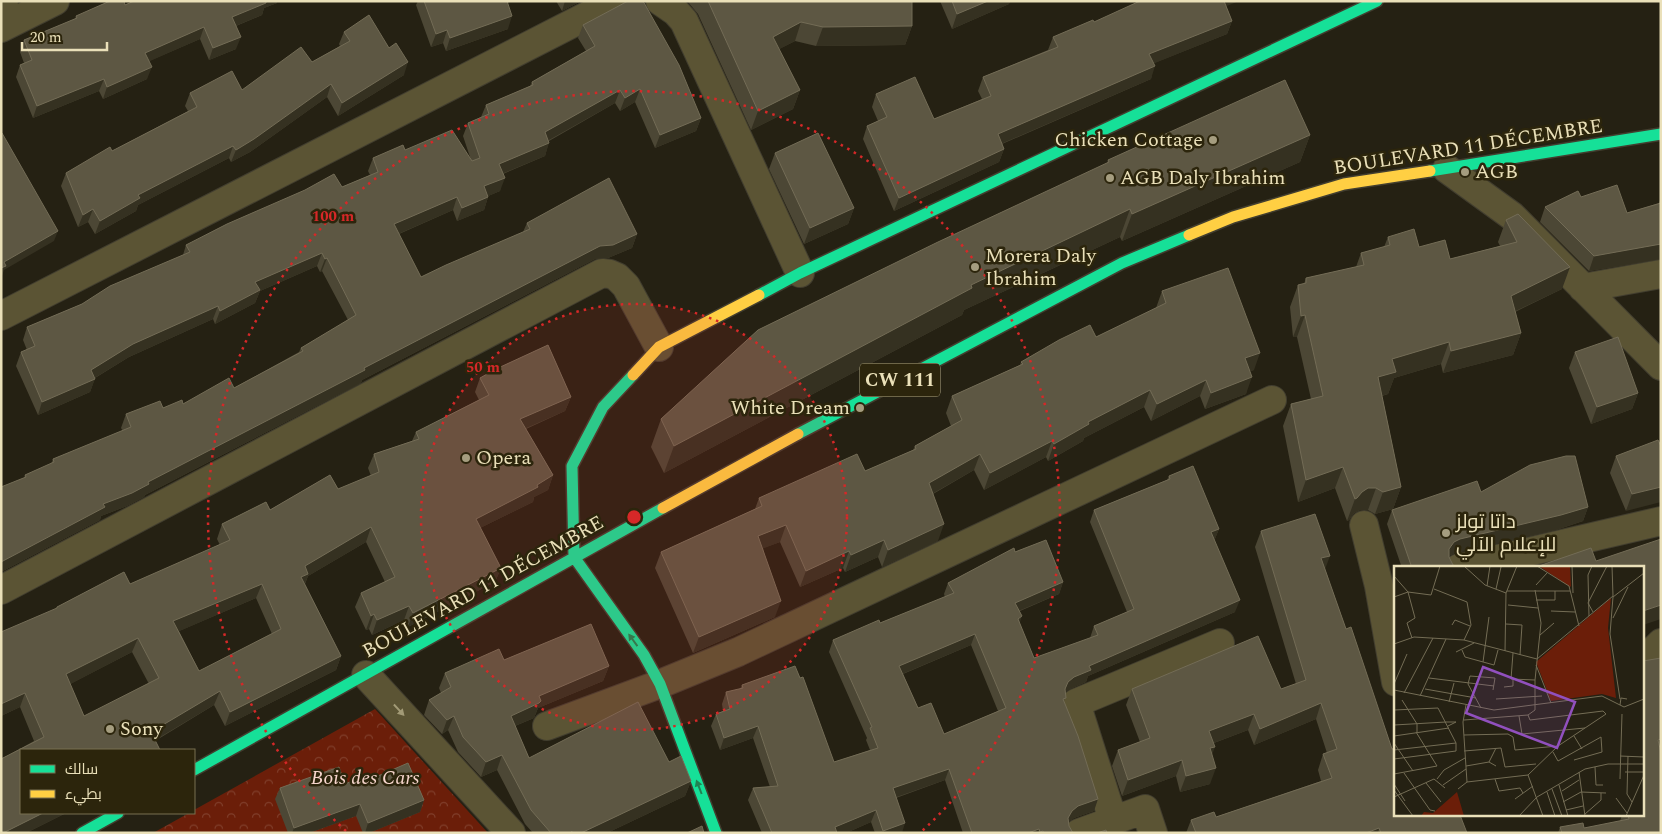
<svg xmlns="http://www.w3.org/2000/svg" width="1662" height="834" viewBox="0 0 1662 834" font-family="Spectral,Cairo,serif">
	<defs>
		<pattern id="forest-crowns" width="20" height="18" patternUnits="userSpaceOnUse" patternTransform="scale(1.25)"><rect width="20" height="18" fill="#6b1e09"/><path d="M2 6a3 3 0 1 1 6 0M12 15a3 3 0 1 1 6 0" fill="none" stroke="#803e2b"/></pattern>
	</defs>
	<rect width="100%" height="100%" fill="#252113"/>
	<path fill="url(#forest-crowns)" d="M375,709L488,833H153L189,813H194V810Z"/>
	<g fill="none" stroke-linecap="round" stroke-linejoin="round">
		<defs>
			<path id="street" d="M660,1L676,12L684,21L800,273
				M1,8L4,1
				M1,28L55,1
				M1447,169L1512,216L1661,366
				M1583,288L1661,274
				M1,316L616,1
				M1364,525L1379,586L1396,682
				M1459,568L1661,521
				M1,590L602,273L610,274L617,277L626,286L659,347
				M1643,661L1661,643
				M366,675L511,833
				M547,726L660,684L738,652L1272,400
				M1113,820L1076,703L1220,643
				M1079,833L1145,809L1153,833"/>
			<path id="fast" d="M1430,171L1661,134
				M759,295L800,273L1377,1
				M633,375L603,407L572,466L574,557L644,655L660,684L716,833
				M798,434L1122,263L1189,235
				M194,770L663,508
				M82,833L118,813"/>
			<path id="slow" d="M1189,235L1233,217L1344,184L1430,171
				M633,375L659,347L759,295
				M663,508L798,434"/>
		</defs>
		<use href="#street" stroke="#423e2f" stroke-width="30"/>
		<use href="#fast" stroke="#423e2f" stroke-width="14"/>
		<use href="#slow" stroke="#423e2f" stroke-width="14"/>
		<use href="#street" stroke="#5b5434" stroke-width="28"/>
		<use href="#fast" stroke="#16e098" stroke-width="11"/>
		<use href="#slow" stroke="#ffcf43" stroke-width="11"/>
	</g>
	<path fill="#4c4735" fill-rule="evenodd" d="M134,1H277V3L264,8L262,15L236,26V49L209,60L200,39L149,61L147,79L103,99L99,91L33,118L16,77L20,65L24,63L20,52L24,40L75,19L76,16L125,5Z
		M418,1H511L508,3V29L446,51L443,43L431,47L416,5Z
		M556,1H581L562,11Z
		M689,1H912V26L905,45L816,46L795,41L779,49L800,90L793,109L751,130L698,14L688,2Z
		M940,1H1010L1009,4L952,29Z
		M1226,6L1232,21L1227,34L1154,63L1151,79L1002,144L1004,149L999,162L894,211L863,139L867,126L878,121L872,107L876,94L934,119L982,99L978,91L983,77L1048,50L1053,37L1094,22Z
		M583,25L701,118L696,131L655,148L635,102L620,111L615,103L549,141L545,156L503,174L500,191L488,196V197L484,210L457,221L453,210L399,234L421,277L523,232L527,223L637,234L632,248L608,258L595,259L362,380L361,383L145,495L144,497L127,506L101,516L100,520L1,572V487L24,478L25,475L51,464L53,459L123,431L121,428L126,414L183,404L234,388L299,352L301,348L348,320L322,271L320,272L317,266L260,291L255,303L215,324L213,319L129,357L95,378L90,392L38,415L16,366L21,352L27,350L23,340L27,327L82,304L183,255L186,245L342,187L370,175L368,171L373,158L405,150L471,160L463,136L468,123L481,117L486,105L530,86L532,82L586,51L578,38Z
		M344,32L404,75L338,116L327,97L250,152L231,162L229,158L138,205L136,211L95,234L88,222L78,227L61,186L66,173L112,151L188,111L185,106L190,93L242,90L312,62L340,46L339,44Z
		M1310,135L1300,162L1122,241L1120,237L964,310L962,315L664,473L651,447L661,419L1107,163L1108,160Z
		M775,153L854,208L848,224L804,244L769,169Z
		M1581,197L1627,213L1659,203L1661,197V259L1589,271L1540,222L1545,207Z
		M1506,220L1562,289L1515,312L1521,333L1513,355L1443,373L1441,364L1394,378L1388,394L1382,396L1401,487L1393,509L1375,514L1368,510H1360L1354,513L1349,520L1347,521L1335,488L1298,502L1283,426L1291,404L1311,399L1297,337H1293L1290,307L1298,285L1304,284L1306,278L1356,267L1361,253L1384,247L1388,237L1419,247L1450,259L1500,246L1498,242Z
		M1162,291L1254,370L1250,371L1246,394L1205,409L1200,396L1151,421L1144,407L1084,438L1083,441L1048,461L1046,457L984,490L974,470L933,494L938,541L882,567L878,557L845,572L843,568L800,587L780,542L763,548L775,617L693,653L655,568L661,552L755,509L759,498L865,471L913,450L915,446L951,426L946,413L952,396L1020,365L1021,362L1096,337L1156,308Z
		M548,345L571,397L565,411L526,429L553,475L548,490L534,497L533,502L480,528L501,568L495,582L408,627L404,620L372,635L369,629L366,630L355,607L361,593L385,582L366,542L308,576L305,584L341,656L336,670L225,726L214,705L155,741L160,750H21V813H66L26,833H1V759L34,741L20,707L1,716V632L56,609L57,607L124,572L130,584L220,545L217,539L222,524L266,502L270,510L330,475L338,489L371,476L368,468L374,454L412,441L416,432L479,400L475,392L480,378L496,369ZM256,598L272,634L199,671L179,631ZM132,652L149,684L84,716L70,684Z
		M1575,352L1638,393L1632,409L1591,424L1569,368Z
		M1661,446L1626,511L1610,473L1616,456Z
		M1169,476L1219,529L1214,541L1235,612L1088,676L1086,682L1070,689L1065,692L1064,703L1094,811L1074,818L1068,822L1069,826L1073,833H963L945,780L896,798L902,833H875L871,822L846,833H762L748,800L753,788L770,787L753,738L720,750L711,726L716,714L723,711L722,704L726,692L740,689L742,685L834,762L870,750L866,740L867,738L829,652L833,640L880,623L945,597L944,594L948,583L1015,552L1063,582L1059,594L1020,611V624L1034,658L1090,638L1094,626L1127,612L1090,522L1094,510L1167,480ZM971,645L998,711L944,734L918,708L903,674Z
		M1481,492L1588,507L1583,521L1556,530L1455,553L1449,556L1453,565L1459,568H1402L1387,524L1392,510Z
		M1261,531L1325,569L1346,629L1392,749L1467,833H1186L1191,820L1216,817L1321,781L1318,770L1323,754L1327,753L1316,719L1254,745L1248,730L1214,743L1212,754L1210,784L1180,792L1176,776L1122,796L1112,766L1118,750L1140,742L1126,705L1132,689H1281L1296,684L1255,547Z
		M504,660L609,666L603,681L538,708L534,718L515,726L529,758L669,762L691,781L685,796L607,833H533L525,824L497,770L481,777L458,752L448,730L442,734L424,715L429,700L441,693L439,688L445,673Z
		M371,779L424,800L420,812L369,833H363L356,816L309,833H288L275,799L280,788L345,784Z
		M1622,815H1643L1661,833H1558L1560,827L1584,828L1620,821Z"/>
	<path fill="#353121" d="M263,1H277V3L264,8L262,15L228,29L232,17Z
		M565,1H581L562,11Z
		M988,1H1010L1009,4L952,29L957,14Z
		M1220,1H1239L1217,10Z
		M512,16L508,29L446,51L450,38Z
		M1232,21L1227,34L1145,67L1149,54Z
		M801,22L795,41L766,56L773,37Z
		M912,26L905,45L816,46L823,27Z
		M204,27L200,39L141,65L145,53Z
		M447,30L443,43L431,47L436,34Z
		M241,37L236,49L209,60L213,48Z
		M408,62L404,75L338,116L342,103Z
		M1155,66L1151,79L994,147L998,134Z
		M152,67L147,79L103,99L107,87Z
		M104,79L99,91L33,118L37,106Z
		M331,84L327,97L250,152L231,162L236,150Z
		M640,89L635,102L620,111L625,98Z
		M620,90L615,103L540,145L545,132Z
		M800,90L793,109L751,130L758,111Z
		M701,118L696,131L655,148L660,135Z
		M1310,135L1300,162L1122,241L1132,214Z
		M549,143L545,156L494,177L499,164Z
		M233,146L229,158L138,205L136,211L95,234L100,221L138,195Z
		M1004,149L999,162L894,211L899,198Z
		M505,178L500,191L479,200L484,186Z
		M457,197L453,210L389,238L394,224Z
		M488,197L484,210L457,221L462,208Z
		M854,208L848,224L804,244L810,228Z
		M93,209L88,222L78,227L83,215Z
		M1130,209L1120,237L964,310L962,315L664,473L674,446L971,285Z
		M58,231L54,241L4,270L2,276H1V268L4,262Z
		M637,234L632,248L608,258L595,259L362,380L361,383L145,495L144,497L127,506L101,516L100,520L1,572V562L103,504L148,482L364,368L600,246Z
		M1661,244V259L1589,271L1594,256Z
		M322,253L317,266L260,291L255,303L215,324L220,311L255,282Z
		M327,258L322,271L320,272L325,259Z
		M1570,267L1562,289L1503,317L1511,296Z
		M218,306L213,319L129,357L88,382L95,379L90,392L38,415L42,402L91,370L133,344Z
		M1305,315L1297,337H1293L1301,316Z
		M1521,333L1513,355L1443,373L1451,351Z
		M1449,342L1441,364L1394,378L1388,394L1370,399L1378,377L1392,359Z
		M1260,353L1254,370L1239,375L1245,358Z
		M1252,377L1246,394L1205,409L1211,393Z
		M1206,380L1200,396L1151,421L1157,404Z
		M1150,390L1144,407L1084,438L1083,441L1048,461L1054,444L1088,422Z
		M1638,393L1632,409L1591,424L1597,407Z
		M571,397L565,411L515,433L520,419Z
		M1052,441L1046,457L984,490L990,473Z
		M980,454L974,470L923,499L929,483Z
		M1343,467L1335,488L1298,502L1306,480Z
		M553,475L548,490L534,497L533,502L470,533L476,519Z
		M1401,487L1393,509L1375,514L1383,492Z
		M1661,487V502L1626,511L1632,494Z
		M1368,488H1376L1368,510H1360L1354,513L1349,520L1347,521L1355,499L1362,492Z
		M1588,507L1583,521L1556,530L1455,553L1449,556V549L1454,542L1460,539Z
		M944,524L938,541L882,567L888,550Z
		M786,525L780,542L752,553L758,536Z
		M371,527L366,542L308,576L303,588L296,591L305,566Z
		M1219,529L1214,541L1211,532Z
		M884,540L878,557L845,572L851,555Z
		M849,551L843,568L800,587L806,571Z
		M1330,556L1324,572L1321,558Z
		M501,568L495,582L408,627L413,613Z
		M1063,582L1059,594L1011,614L1015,603Z
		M262,584L256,598L168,636L173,621Z
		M1240,600L1235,612L1088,676L1086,682L1070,689L1064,694L1061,701L1068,682L1089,666Z
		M781,601L775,617L693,653L699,637Z
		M1661,605V619L1643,625V611Z
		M409,606L404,620L372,635L377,620Z
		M374,614L369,629L366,630L371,616Z
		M1022,616L1018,628V619Z
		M975,634L971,645L895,677L899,666Z
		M138,638L132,652L61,689L66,674Z
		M341,656L336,670L225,726L230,712Z
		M609,666L603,681L538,708L534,718L505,730L511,716L539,696Z
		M220,691L214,705L145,746L151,732Z
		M25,693L20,707L1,716V704Z
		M1321,703L1316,719L1254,745L1260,729Z
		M1254,714L1248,730L1203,747L1209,731Z
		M454,716L448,730L442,734L447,720Z
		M758,726L753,738L720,750L724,738Z
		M1661,739V753L1658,740Z
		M1215,747L1209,763L1210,748Z
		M502,755L497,770L481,777L486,762Z
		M1182,760L1176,776L1122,796L1128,780Z
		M1216,768L1210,784L1180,792L1186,776Z
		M949,769L945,780L888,800L893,788Z
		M691,781L685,796L607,833H581Z
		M1098,799L1094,811L1074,818L1067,823L1068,818L1072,811L1078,806Z
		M424,800L420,812L369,833H365L368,823Z
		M360,804L356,816L309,833H292L294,828Z
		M876,810L871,822L846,833H833L835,827Z
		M43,813H66L26,833H3Z
		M905,823L902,833H882L883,831Z
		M1379,828L1378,833H1366Z
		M1039,829L1038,833H1028Z"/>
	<path fill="#5d5743" stroke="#736c56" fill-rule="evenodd" d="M110,1H124L125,5L134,1H266V3L232,17L241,37L213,48L204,27L145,53L152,67L107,87L104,79L37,106L20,65L32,60L24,40L77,18L76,16Z
		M424,1H507L512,16L450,38L447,30L436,34Z
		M628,1H643L679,65L701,118L660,135L640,89L625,98L620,90L545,132L549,143L499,164L505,178L484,186L488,197L462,208L457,197L394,224L421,277L446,265L530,229L527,223L609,178L637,234L613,245L600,246L364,368L365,370L148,482L149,484L132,493L103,504L105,507L1,562V487L26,477L25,475L54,462L53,459L131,427L126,414L160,401L163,408L182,400L183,404L229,378L234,388L303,351L301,348L356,315L327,258L325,259L322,253L255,282L260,290L220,311L218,306L133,344L91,370L95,379L42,402L21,352L35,346L27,327L82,304L110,286L190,252L186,245L227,224L305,190L334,174L342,187L378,172L373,158L403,145L405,150L452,130L472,161L480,158L468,123L489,114L486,105L533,85L532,82L595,46L583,25Z
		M708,1H912V26L823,27L801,22L773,37L800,90L758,111Z
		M952,1H988L957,14Z
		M1140,1H1224L1232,21L1149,54L1155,66L998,134L1004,149L899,198L867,126L887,117L876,94L915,77L934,119L991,96L983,77L1058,47L1053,37L1093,20L1094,22Z
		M369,15L389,48L396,43L408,62L342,103L331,84L254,139L236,150L233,146L138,195L140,198L100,221L93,209L83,215L66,173L110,147L112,151L197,107L190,93L232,71L242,90L301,47L312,62L350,41L344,32Z
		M1285,80L1310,135L1132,214L1130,209L971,285L972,288L674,446L661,419L758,330L938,242L1109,162L1108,160Z
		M2,133L58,231L4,262L6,266L1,268V134Z
		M818,133L854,208L810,228L775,153Z
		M1617,185L1627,213L1661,203V244L1594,256L1545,207L1578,191L1581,197Z
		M1518,214L1570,267L1511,296L1521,333L1451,351L1449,342L1392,359L1396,372L1378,377L1401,487L1383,492L1376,488H1368L1362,492L1357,498L1355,499L1343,467L1306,480L1291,404L1323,396L1305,315L1301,316L1298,285L1306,283V278L1364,265L1361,253L1390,245L1388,237L1414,229L1419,247L1445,240L1450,259L1517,242L1506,220Z
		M1228,268L1260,353L1245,358L1252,377L1211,393L1206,380L1157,404L1150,390L1088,422L1089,424L1054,444L1052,441L990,473L980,454L929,483L944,524L888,550L884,540L851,555L849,551L806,571L786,525L758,536L781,601L699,637L661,552L762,506L759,498L857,454L865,471L916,449L915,446L962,420L952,396L1023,364L1021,362L1059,340L1090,325L1096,337L1166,303L1162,291Z
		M1618,337L1638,393L1597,407L1575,352Z
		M548,345L571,397L520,419L553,475L537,485L538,487L476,519L501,568L413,613L409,606L377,620L374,614L371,616L361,593L395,577L371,527L305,566L308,574L301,577L341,656L230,712L220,691L151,732L160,750H21V813H43L3,833H1V759L44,737L25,693L1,704V632L57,608V607L124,572L130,584L230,540L222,524L266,502L270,510L330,475L338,489L379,472L374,454L419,439L416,432L489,395L480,378L496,369ZM262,584L281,629L199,671L173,621ZM138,638L159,678L84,716L66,674Z
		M1658,440L1661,446V487L1632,494L1616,456Z
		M1566,456H1575L1588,507L1561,515L1460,539L1454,542L1449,549V557L1453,565L1459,568H1412L1392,510L1477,481L1481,492L1530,465Z
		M1193,466L1219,529L1211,532L1240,600L1089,666L1091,670L1074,677L1068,682L1065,689L1066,698L1063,699L1078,736L1098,799L1078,806L1072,811L1068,818L1069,826L1073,833H1044L1043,831L1040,832L1039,829L1028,833H972L949,769L893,788L905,823L883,831L876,810L835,827L837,833H772L753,788L778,786L758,726L724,738L716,714L730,709L726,692L743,688L742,685L795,666L800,678L803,677L834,762L878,748L870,728L872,727L833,640L879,620L880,623L954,593L948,583L1014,548L1015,552L1046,540L1063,582L1015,603L1022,616L1018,619L1034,658L1098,635L1094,626L1134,609L1094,510L1170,479L1169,476ZM975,634L1006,708L944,734L931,703L918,708L899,666Z
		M1315,514L1330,556L1321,558L1346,629L1351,627L1392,749L1396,748V815H1460L1467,833H1381L1379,828L1366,833H1196L1191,820L1214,812L1216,817L1332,778L1323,754L1337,749L1321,703L1260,729L1254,714L1209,731L1215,747L1210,748L1216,768L1186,776L1182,760L1128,780L1118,750L1150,738L1132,689L1258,636L1281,689L1306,680L1261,531Z
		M1661,539V605L1643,611V568H1533L1591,548L1596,561Z
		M591,624L609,666L539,696L541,701L539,703L511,716L529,758L638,702L669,762L681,756L691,781L581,833H572V831L570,833H551L531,810L502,755L486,762L463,737L454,716L447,720L429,700L451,687L445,673L499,649L504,660Z
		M1661,658V739L1658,740L1661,753V833H1562L1560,827L1583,823L1584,828L1629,819L1628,815H1643V661Z
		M408,763L424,800L368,823L360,804L294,828L280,788L339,767L345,784L369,774L371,779Z
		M702,826L704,833H687Z
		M1106,830L1107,833H1097Z"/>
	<defs><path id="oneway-solid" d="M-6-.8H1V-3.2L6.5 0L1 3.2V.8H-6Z" transform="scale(1.25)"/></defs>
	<g fill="#218252">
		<use href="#oneway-solid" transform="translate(633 640) rotate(-126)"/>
		<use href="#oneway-solid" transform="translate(699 787) rotate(-111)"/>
	</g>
	<use fill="#a29a76" href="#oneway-solid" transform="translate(399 710) rotate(47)"/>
	<circle cx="634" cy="517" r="213" fill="#d62828" fill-opacity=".12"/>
	<g fill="none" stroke="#d62828" stroke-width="2.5" stroke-dasharray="2.5 5">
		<circle cx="634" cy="517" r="213"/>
		<path d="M346 831A426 426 0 1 1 922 831"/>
	</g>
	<g fill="#a59d7f" stroke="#2c250c" stroke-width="2">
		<circle cx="1213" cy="140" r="5"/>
		<circle cx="1465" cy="172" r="5"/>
		<circle cx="1110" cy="178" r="5"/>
		<circle cx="975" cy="267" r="5"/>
		<circle cx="860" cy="408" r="5"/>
		<circle cx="466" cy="458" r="5"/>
		<circle cx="1446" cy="533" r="5"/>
		<circle cx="110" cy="729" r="5"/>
	</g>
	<g text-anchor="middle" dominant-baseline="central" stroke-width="5" stroke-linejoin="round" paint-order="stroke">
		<rect fill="#2c250c" stroke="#b1a885" stroke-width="1" x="860" y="363.5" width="80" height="33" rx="4"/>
		<g font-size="19" font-weight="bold" fill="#eae0b9">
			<text x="900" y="380">CW 111</text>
		</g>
		<g font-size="20" fill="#eae0b9" stroke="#2c250c" text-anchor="start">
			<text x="1203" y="140" text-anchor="end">Chicken Cottage</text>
			<text x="1475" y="172">AGB</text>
			<text x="1120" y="178">AGB Daly Ibrahim</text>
			<text x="985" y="256">Morera Daly<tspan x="985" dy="23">Ibrahim</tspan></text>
			<text x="850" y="408" text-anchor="end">White Dream</text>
			<text x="476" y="458">Opera</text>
			<text x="1456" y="522">داتا تولز<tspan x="1456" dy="23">للإعلام الآلي</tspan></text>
			<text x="120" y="729">Sony</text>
		</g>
		<g font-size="20" fill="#eae0b9" stroke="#2c250c">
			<text transform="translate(1468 147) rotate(-9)">BOULEVARD 11 DÉCEMBRE</text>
			<text transform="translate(483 587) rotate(-29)">BOULEVARD 11 DÉCEMBRE</text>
		</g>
		<g font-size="20" font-style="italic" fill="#f6d5cc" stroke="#2c250c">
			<text x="365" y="778">Bois des Cars</text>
		</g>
	</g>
	<g transform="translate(1394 566)">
		<rect width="250" height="250" fill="#252113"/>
		<path d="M217,32L214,62L222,132L208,128L157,135L142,96ZM63,226L70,250H27L30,246L39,247Z" fill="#6b1e09"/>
		<path d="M145,0H176L177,20L176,21Z" fill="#6b1e09"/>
		<path fill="none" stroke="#746d55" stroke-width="1" d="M70,0L91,19L112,27M143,0L175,20L185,60M178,0L179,27M218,0L219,30M0,10L14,26L21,52L13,57L18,72M142,19L153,7M93,20L96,0M40,23L73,36L77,59L70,74M102,23L107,1M141,24L147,57L141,114M113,25H176M0,31L14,26L37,29L46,0M142,34H161V25M114,39L144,42M157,45L181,46M199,46L194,37L213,0M195,50L194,9L198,0M219,52L234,21M112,58L128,59L126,89M58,59L61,54L76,60M146,69L160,57M0,78L20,71L70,74L143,93L219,30M68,84L71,91L100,99L104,84M111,85L112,27L123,0M62,86L80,77M89,96L95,51M142,99L157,137M35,112L100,120M0,118L13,88M110,121L119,120V113M31,123L82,132M0,124L100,144L208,130L226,139M10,127L39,72M26,130L52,73M102,133L148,130M226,133L216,68L219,31L250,7M233,133L227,132L226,139L230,141L250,133M8,134L23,158V166M55,136L60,117M72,139L69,156L73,216M87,142L74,118L76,110L101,112L99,124M0,144L44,142L62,177V185L0,193M125,150L128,168L191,162M70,154L134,149L141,144V114L117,113L119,87M52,156H62L54,160M0,159L52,156M70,169L114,168L119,171L121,184L164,180M0,170L55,162M180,170L188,183M0,177L19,205M0,184L62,177M70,185L107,182L111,201L142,198M159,186L164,195L207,171L208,186L180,194M226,190L250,191M234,190L233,228L238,236M95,196L102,182M72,200L95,196L102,200M201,201L202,219H209M185,206L191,250M231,206H250M10,207L36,244L41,245M0,208L43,200L22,166M134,209L149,250M43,213L50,204L71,192M101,213L105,225L126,222L129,227M226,213L228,148M32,217L47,236M0,218L11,235M49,219L72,203M165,219L174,250M64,223L73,216L134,209L164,180L212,148L209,145L136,154L134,149M158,223L168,250M0,224L19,250M168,225L185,214M153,226L161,250M0,231L40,213L51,222M222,232L233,247M121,233L139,220M169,236L187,226L212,227M172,244L189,240M191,248L207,234V227M125,250L143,231L191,203L214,198H250M232,250L250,209"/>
		<path fill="#9150be" fill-opacity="0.15" stroke="#9150be" stroke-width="2.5" d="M89,101L181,136L163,182L72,147Z"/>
		<rect width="250" height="250" fill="none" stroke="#eae0b9" stroke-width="2.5"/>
	</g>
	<circle cx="634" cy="517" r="8" fill="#d62828" stroke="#2c250c" stroke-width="2.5"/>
	<g font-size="15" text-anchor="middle" font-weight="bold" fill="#d62828" stroke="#2c250c" stroke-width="5" stroke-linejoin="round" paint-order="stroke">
		<text x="333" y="221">100 m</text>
		<text x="483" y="372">50 m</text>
	</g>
	<rect width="1662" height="834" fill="none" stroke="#eae0b9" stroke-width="5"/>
	<rect x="20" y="749" width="175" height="65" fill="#2c250c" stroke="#787051"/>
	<rect x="30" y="765" width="25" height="8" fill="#16e098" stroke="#787051"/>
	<text x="65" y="774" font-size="15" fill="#eae0b9">سالك</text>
	<rect x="30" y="790" width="25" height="8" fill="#ffcf43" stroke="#787051"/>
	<text x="65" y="799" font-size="15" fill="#eae0b9">بطيء</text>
	<path d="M22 42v8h85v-8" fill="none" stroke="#eae0b9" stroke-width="2.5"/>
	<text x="30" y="42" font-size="15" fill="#eae0b9" stroke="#2c250c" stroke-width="4" paint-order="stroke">20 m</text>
</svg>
